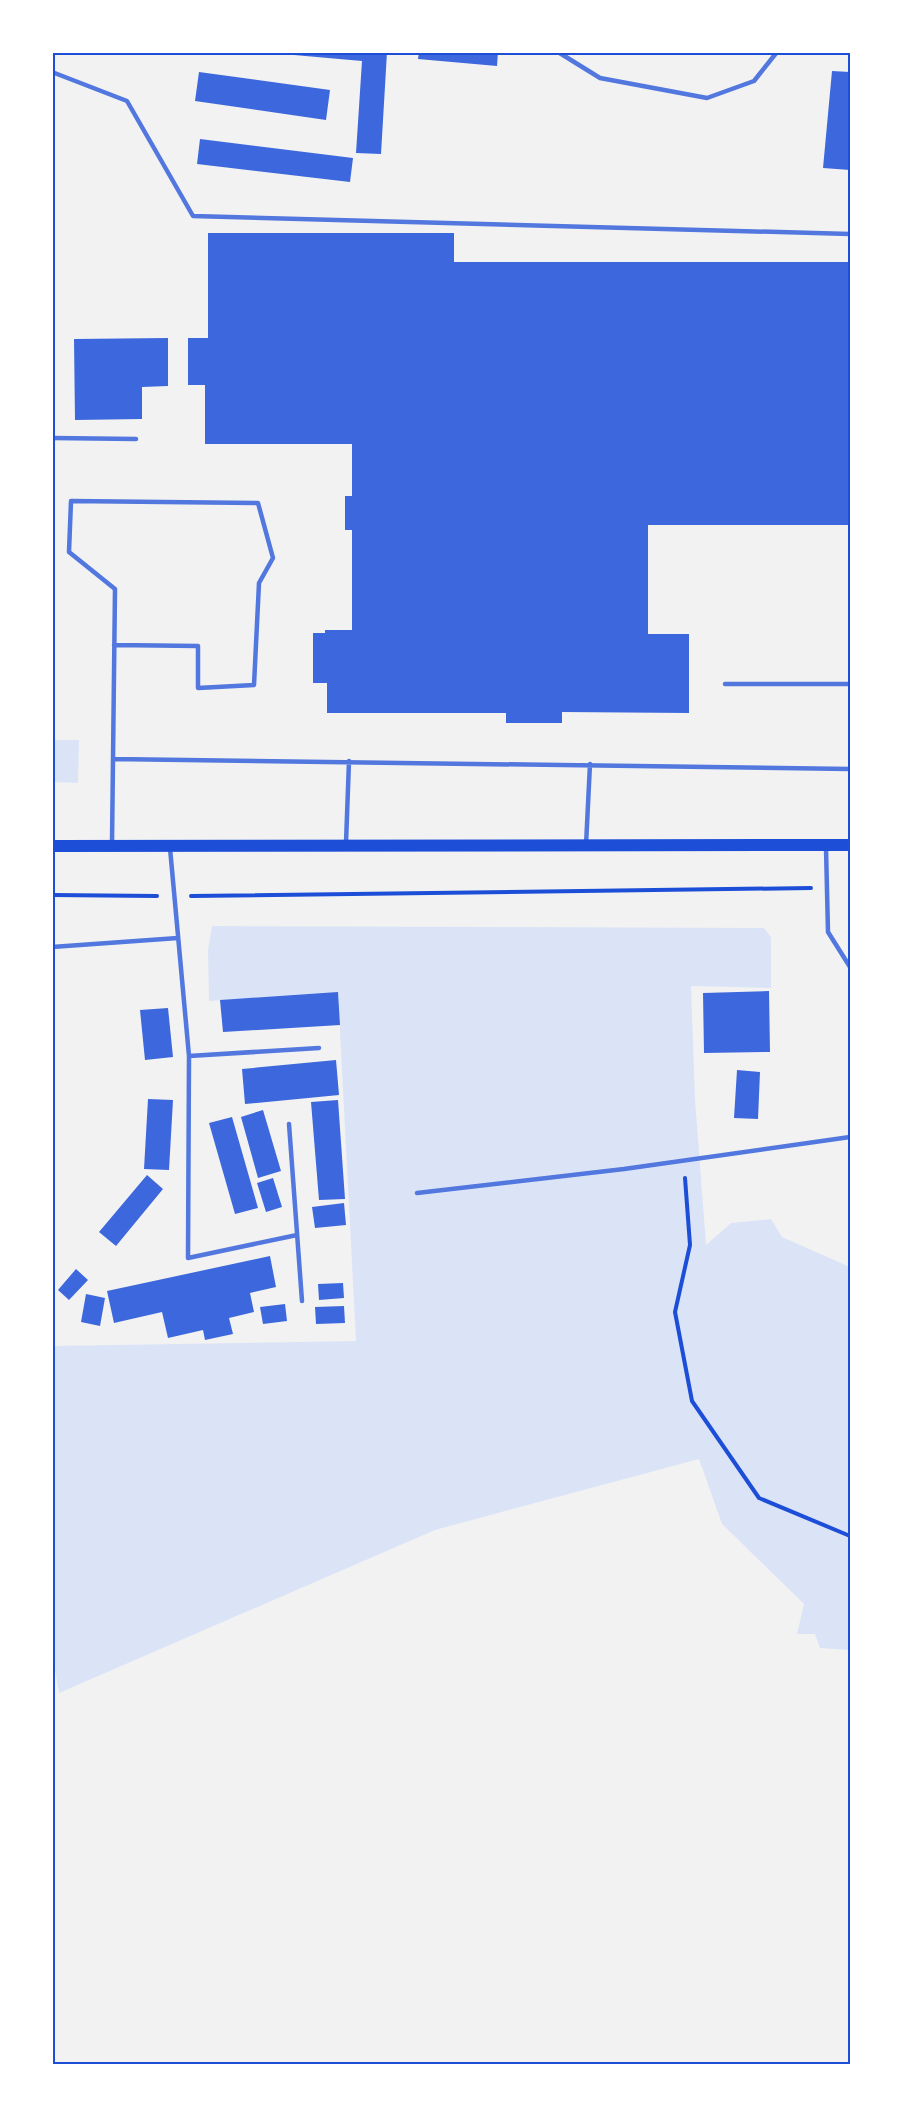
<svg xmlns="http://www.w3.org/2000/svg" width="903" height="2117" viewBox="0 0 903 2117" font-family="Overpass,sans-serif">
	<rect width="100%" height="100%" fill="#f2f2f2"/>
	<path fill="#dbe4f7" d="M53,740H79L78,783L53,782Z
		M212,926L764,928L771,937V988L691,986L695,1099L706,1245L731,1223L771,1219L782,1237L850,1267V1650L820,1648L815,1634H797L804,1604L722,1524L699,1459L435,1530L59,1693L52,1652V1346L356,1341L338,993L209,1001L208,950Z"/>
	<path fill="#3d67dc" d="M260,52H387L381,154L356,153L362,61Z
		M419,52H498L497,66L418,59Z
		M832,71L850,72V170L823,168Z
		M199,72L330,90L326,120L195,101Z
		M200,139L353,158L350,182L197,164Z
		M208,233H454V262H850V525H648V634H689V713L562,712V723H506V713H327V683H313V633H325V630H352V530H345V496H352V444H205V385H188V338H208Z
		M168,338V386L142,387V419L75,420L74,339Z
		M769,991L770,1052L704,1053L703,993Z
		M338,992L340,1025L223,1032L220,1000Z
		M168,1008L173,1057L145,1060L140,1010Z
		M336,1060L339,1095L245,1104L242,1069Z
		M737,1070L760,1072L758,1119L734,1118Z
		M148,1099L173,1100L169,1170L144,1169Z
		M338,1100L345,1199L319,1200L311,1102Z
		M263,1110L281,1171L258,1178L241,1117Z
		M232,1117L258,1208L235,1214L209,1123Z
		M147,1175L163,1189L116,1246L99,1232Z
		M273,1178L282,1207L266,1212L257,1183Z
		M344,1203L346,1225L315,1228L312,1207Z
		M270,1256L276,1287L250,1293L254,1312L229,1318L233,1334L205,1340L203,1330L168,1338L162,1312L114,1323L107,1291Z
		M76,1269L88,1280L69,1300L58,1290Z
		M343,1283L344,1298L319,1300L318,1284Z
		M86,1294L105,1298L100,1326L81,1322Z
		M285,1304L287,1321L263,1324L260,1307Z
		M344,1306L345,1323L316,1324L315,1307Z"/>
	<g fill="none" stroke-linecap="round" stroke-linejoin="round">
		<path stroke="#1d4ed8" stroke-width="4" d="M52,895L157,896
			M191,896L811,888
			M685,1178L690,1245L675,1312L692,1401L759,1498L850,1536"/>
		<path stroke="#5277de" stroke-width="4.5" d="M558,52L600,78L707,98L754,81L777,52
			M52,72L127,101L193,216L850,234
			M52,438L136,439
			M725,684H850
			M113,759L850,769
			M346,843L349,761
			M112,844C113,759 114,674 115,589L69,552L71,501L258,503L273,558L259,583L254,685L198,688V646L114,645
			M586,845L590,764
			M170,848L189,1056L188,1258L297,1235
			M826,848L828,932L850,967
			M52,947L178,938
			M189,1056L319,1048
			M289,1124L302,1301
			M417,1193L624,1169L850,1137"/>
		<path stroke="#1d4ed8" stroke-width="12" d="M52,846L850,845"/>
	</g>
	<rect width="903" height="2117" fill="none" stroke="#ffffff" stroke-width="108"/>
	<rect x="54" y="54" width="795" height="2009" fill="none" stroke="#1d4ed8" stroke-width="2"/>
</svg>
